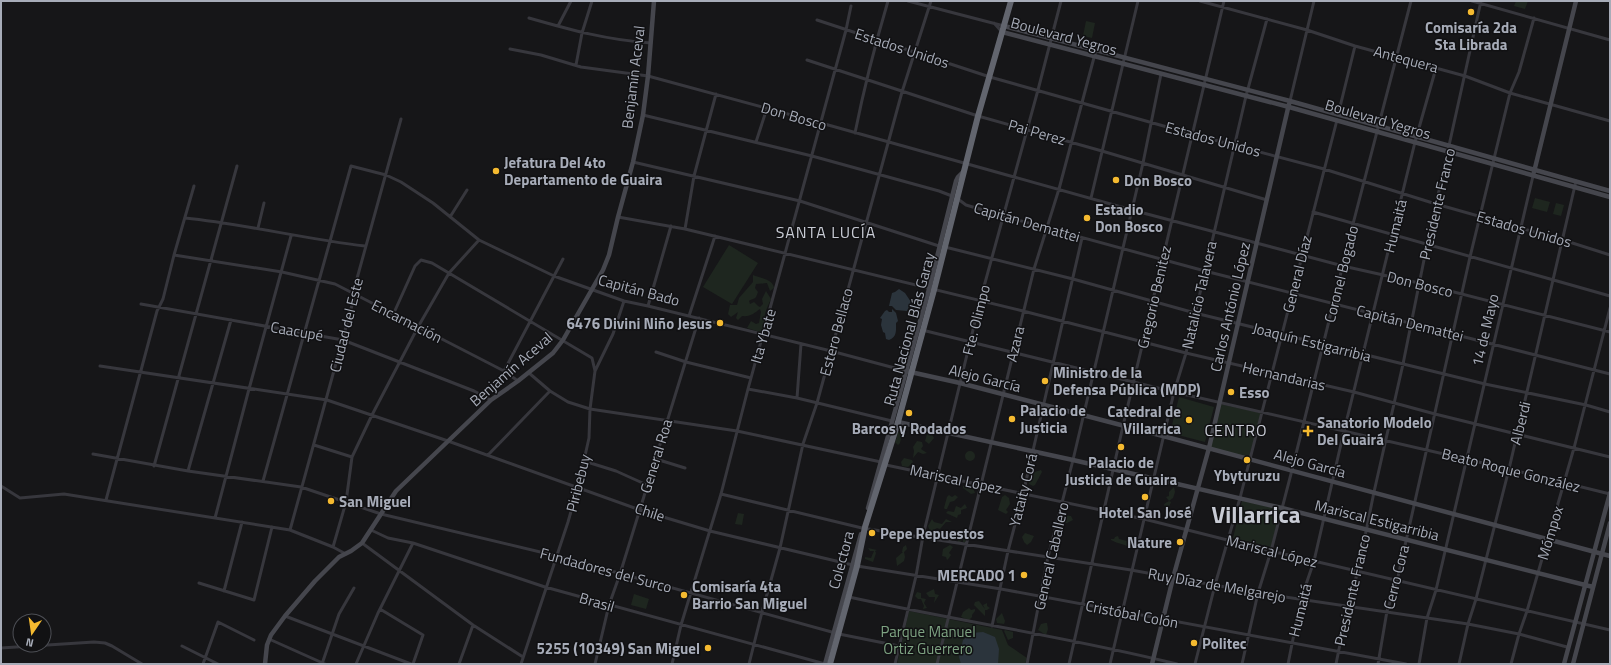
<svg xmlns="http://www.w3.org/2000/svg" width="1611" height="665" viewBox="0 0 1611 665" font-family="'Titillium Web',sans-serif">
	<rect width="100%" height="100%" fill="#161618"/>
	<path fill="#1e261f" d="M1516,1H1528L1525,9L1514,6Z
		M1086,21L1095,23L1092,38L1083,36Z
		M1535,198L1550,202L1547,212L1532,208Z
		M1556,203L1564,205L1561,216L1553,214Z
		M729,245L758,263L732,304L703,287Z
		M753,275C760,278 773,279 774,288L770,291L767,283L756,284L755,288L758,292C755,301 755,297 749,301L750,304L754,302L758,306L760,307L763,304L762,299L766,291L771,299C767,308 761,319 766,330L763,333L747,328L751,321L756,324L759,323L761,312L760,309C754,313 751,317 742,316L738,320L736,318L738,312L731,317L728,314L730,305H737L739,298L753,282Z
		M1179,397L1214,407L1205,442L1170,433Z
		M1220,404L1261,413L1249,458L1210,447Z
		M900,426H903L904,432L902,433L900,443L898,445L895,442L897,437L896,432H898L901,433L899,430Z
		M931,433L934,438L929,444L925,441L927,434Z
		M917,441L922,442L923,446L921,449L927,453L923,454L918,452L913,458L914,451L913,447Z
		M965 456a5 5 0 1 1 10 0a5 5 0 1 1-10 0Z
		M904,458L912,460L913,462L908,467L902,466L901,462Z
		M1041,470L1042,472L1035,485L1033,486L1029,484L1031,473Z
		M963,486L967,485L973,488L975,493L971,494L963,488Z
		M1174,487L1175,492L1173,498L1169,501L1171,502L1169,507L1165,508L1164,504L1169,501L1166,497L1169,496V492Z
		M949,495L952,497L955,495L958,497L954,501L950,502L947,509H945L944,508L947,497Z
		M1005,495L1009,498L1010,504L1006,510L1008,512L1006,514L998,510L1002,497Z
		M1242,501L1281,509L1271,547L1233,538Z
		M965,504L967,508L961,510V514L958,515L957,518L946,513L948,511L954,512L956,506L961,508Z
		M738,513L744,514L742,525L735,524Z
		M1064,515L1071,516L1073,520L1067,523H1062L1061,522L1064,520L1063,517Z
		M932,519L934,522L942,524L946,519L952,522H946L940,529L937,528L932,531L929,536L930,531L928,526Z
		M960,530L965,531L966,533L963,536L964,537L968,536L966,542H963V539L960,542H958V540L961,534L959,535L956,540L954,539Z
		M1025,533L1034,536L1031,542L1027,545L1024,542L1022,537Z
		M1118,536L1119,539L1131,542L1134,540V546L1131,548C1125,544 1118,544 1111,540V539H1114L1115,537Z
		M906,545L907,549L904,552L905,557L904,561L897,566L896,558L903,552H902L903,547Z
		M950,545L953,547L949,553L951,555L949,558L947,560L946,557L942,556L943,549Z
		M868,548L877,550L875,551L876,553L873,562L865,559V557L871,558L874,551H870Z
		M934,589L935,594L939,595L934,603L935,597H929L926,593Z
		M917,592L921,593V598L926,599L924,603L927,608L923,609L924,606L921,599H918L915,596Z
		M634,594L649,599L646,609L631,605Z
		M979,601L985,609L983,605L987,603V606L990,608L987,610H985V616L974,605L975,602Z
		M969,608L971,610L975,609V611L972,615V617L969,620L961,617L963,612Z
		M909,611L1002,630L1008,645L1027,658L1025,664H897Z
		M1002,613L1005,621L1004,624L997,623L996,619Z
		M1045,623H1047L1048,629L1046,635L1038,630L1041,624Z
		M1005,630L1013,632V638L1008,640L1004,631Z"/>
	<path fill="#2b343c" d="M899,289L905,293L911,302L907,311L896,310L892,306H889L892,293L895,292Z
		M892,309L896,313L898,321L896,323C896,331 897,337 889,340L886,339L885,333L883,332L881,325L882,319L880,318L885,311L887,310L889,312H892Z
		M971,633L983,632L995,637L999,649L998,664H961L959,657L963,640Z"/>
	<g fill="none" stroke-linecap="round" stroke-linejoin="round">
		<path stroke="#37373d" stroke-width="3" d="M908,1L1004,26
			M1200,1L1307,30L1355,46L1465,76L1510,93L1610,121
			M1472,1L1610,40
			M529,18C571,30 607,40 651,43
			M817,20L990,77L1192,134L1324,169L1436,204L1563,240L1610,255
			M994,23L1002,32
			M558,26L571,1
			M510,49L541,55L581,67L648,76L821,123L1132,210L1343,266L1419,283L1610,332
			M807,60L978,116L1102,151L1267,200
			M576,65L582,33L592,1
			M1290,101L1314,1
			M643,115L812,156L939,191L952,196
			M1338,115L1355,46
			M855,133C864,88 875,45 888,1
			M756,142L767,108
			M633,162L800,201L939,246
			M1091,198L1138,1
			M958,199L966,205L1003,216L1205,271L1610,374
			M1313,212L1610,296
			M450,217L467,190
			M618,217L685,229L1023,311L1186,353L1354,392L1435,414L1610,457
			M185,218C245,224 304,239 365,246
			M258,228L264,203
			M685,229L694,176L716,94
			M945,247L1073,279L1195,313L1485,384L1586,405L1610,412
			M174,255L282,272L335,284L504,371L518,381
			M141,304L343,340L474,391L491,400
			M648,306L671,226
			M393,315L415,266L421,260L432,263L592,358L595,371
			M689,316L715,236
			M922,330L1174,392L1509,469L1610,494
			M656,352L686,362L751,378
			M100,366L327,400L448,441L640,510L710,531L857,566L1001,589L1406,664
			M504,371L563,259
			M529,373L550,391L568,402L590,409L737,431L881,462
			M748,389L797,398L892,421
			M797,398L801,344
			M314,445L352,457
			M93,454L188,471L301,487L381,514L557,556L839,634L899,646
			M488,455L550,391
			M656,459L685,468
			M584,461L616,471L647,485
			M886,465L1144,519L1271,551L1610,630
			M154,466L237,166
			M188,471L231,320
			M263,481L351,166L386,175L401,182L433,203L479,240L554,276L624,301L648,306L831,351L906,371
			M1,486L20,498L64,494L290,530L333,547L344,553
			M721,494L862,528L1131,570L1258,593L1468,624L1519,634L1567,647
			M106,500L157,311L163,299L174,255L194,186
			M215,518L249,389L291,236
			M290,530L354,298L353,293L401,119
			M371,530L388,538L413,543L545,587L825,664
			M362,543L473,625L523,657
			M333,547L346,502L352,457L372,415L418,327L449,273L479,240
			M199,583L254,600L272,527
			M224,591L242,522
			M849,597C958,621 1069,637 1177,664
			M380,609L423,635L413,664
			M285,616L411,664
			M992,626L1008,551L1023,494L1082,238
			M269,639L325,664
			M182,646L218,664
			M1,648L94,642L105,643L112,646L142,664
			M203,664L218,622L254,640
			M322,664L339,614L354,588
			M356,664L378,613L413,543
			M459,664L473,625
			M521,664L568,522L578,487L589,438L590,409L595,371L613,334L624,301
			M595,664L609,605L620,574L699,318
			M672,664L681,625L721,494L748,389L846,30L851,6
			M749,664L762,612L780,548L803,444L817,403L902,92L931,1
			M895,664L916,576L923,536L980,301L1038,90L1061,1
			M937,664L1034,269L1059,189L1096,50
			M1027,664L1048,557L1073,460L1143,163L1161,74
			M1069,664L1123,426L1224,1
			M1110,664L1174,392L1186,353L1246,96L1267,19
			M1195,664L1215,585L1240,498L1272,373L1337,120
			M1242,664L1258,593L1271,551L1292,470L1353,224L1411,1
			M1288,664L1301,599L1314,561L1344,431L1415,142L1436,68
			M1336,664L1348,605L1358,571L1374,492L1403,364L1427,245L1481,1
			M1378,664L1387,611L1397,581L1470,257L1510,93L1519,72L1534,18
			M1419,664L1427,618L1436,590L1533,176
			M1459,664L1468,624L1476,599L1509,469L1576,181
			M1511,664L1519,634L1527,611L1574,448L1610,308"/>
		<path stroke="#45464d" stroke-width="4.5" d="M1004,26L1290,101L1610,191
			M1002,32L1289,107L1610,197
			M1534,172L1576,1
			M906,371L960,383L1163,436L1610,556
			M898,422L1073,460L1282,508L1593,587
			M868,508L929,289L956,181L958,177L964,171
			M265,664L267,645L271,635L285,616L315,581L339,557L351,551L362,543L396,491L491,400L518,381L553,353L563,340L603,270L609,255L618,217L633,162L643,115L648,76L654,1
			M825,664L861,534
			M1152,664L1173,578L1209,448L1289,104
			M1564,664L1610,493
			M1573,664L1610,523"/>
		<path stroke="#62656e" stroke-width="6" d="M830,664L857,566L865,527L898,422L934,290L978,116L1011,1"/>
	</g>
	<g fill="#f5ba30" stroke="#111113" stroke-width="1.5">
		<circle cx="1471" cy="12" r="4"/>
		<circle cx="496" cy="171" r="4"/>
		<circle cx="1116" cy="180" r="4"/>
		<circle cx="1087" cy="218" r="4"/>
		<circle cx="720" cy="323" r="4"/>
		<circle cx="1045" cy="381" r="4"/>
		<circle cx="1231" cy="392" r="4"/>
		<circle cx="909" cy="413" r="4"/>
		<circle cx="1012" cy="419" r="4"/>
		<circle cx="1189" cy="420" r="4"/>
		<path d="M1306 425h4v4h4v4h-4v4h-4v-4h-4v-4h4z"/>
		<circle cx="1121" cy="447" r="4"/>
		<circle cx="1247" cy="460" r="4"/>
		<circle cx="1145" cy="497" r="4"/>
		<circle cx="331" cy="501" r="4"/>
		<circle cx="872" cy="533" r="4"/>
		<circle cx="1180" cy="542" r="4"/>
		<circle cx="1024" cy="575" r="4"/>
		<circle cx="684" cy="595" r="4"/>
		<circle cx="1194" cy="643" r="4"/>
		<circle cx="708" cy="648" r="4"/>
	</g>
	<g text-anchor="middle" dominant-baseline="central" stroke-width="3" stroke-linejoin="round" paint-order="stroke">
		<g font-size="15" font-weight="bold" fill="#a7acb8" stroke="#111113" text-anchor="start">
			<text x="1471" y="27" text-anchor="middle">Comisaría 2da<tspan x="1471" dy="17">Sta Librada</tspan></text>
			<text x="504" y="162">Jefatura Del 4to<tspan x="504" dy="17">Departamento de Guaira</tspan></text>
			<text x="1124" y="180">Don Bosco</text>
			<text x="1095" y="209">Estadio<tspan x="1095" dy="17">Don Bosco</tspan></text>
			<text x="712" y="323" text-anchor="end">6476 Divini Niño Jesus</text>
			<text x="1053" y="372">Ministro de la<tspan x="1053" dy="17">Defensa Pública (MDP)</tspan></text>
			<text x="1239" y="392">Esso</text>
			<text x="1020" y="410">Palacio de<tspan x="1020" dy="17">Justicia</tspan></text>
			<text x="1181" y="411" text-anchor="end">Catedral de<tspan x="1181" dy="17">Villarrica</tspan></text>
			<text x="1317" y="422">Sanatorio Modelo<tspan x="1317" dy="17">Del Guairá</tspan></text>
			<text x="909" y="428" text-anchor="middle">Barcos y Rodados</text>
			<text x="1121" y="462" text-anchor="middle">Palacio de<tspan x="1121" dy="17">Justicia de Guaira</tspan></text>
			<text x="1247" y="475" text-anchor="middle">Ybyturuzu</text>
			<text x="339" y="501">San Miguel</text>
			<text x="1145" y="512" text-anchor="middle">Hotel San José</text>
			<text x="880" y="533">Pepe Repuestos</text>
			<text x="1172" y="542" text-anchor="end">Nature</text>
			<text x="1016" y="575" text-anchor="end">MERCADO 1</text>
			<text x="692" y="586">Comisaría 4ta<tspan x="692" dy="17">Barrio San Miguel</tspan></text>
			<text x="1202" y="643">Politec</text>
			<text x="700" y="648" text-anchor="end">5255 (10349) San Miguel</text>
		</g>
		<g font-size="15" fill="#a7acb8" stroke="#111113">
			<text transform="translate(1064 36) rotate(15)">Boulevard Yegros</text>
			<text transform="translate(902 48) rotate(18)">Estados Unidos</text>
			<text transform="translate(1406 59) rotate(15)">Antequera</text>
			<text transform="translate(633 77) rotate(-83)">Benjamín Aceval</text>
			<text transform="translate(794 116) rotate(16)">Don Bosco</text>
			<text transform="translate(1378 119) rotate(16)">Boulevard Yegros</text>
			<text transform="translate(1037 132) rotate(16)">Pai Perez</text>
			<text transform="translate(1213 139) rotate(15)">Estados Unidos</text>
			<text transform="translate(1437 204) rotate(-77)">Presidente Franco</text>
			<text transform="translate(1027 222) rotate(16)">Capitán Demattei</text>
			<text transform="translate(1395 226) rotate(-76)">Humaitá</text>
			<text transform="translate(1524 229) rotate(16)">Estados Unidos</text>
			<text transform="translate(1297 274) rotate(-76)">General Díaz</text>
			<text transform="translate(1341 274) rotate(-76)">Coronel Bogado</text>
			<text transform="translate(1420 284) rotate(14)">Don Bosco</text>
			<text transform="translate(639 290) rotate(15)">Capitán Bado</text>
			<text transform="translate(1199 295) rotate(-77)">Natalicio Talavera</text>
			<text transform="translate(1154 297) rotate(-77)">Gregorio Benitez</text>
			<text transform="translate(1230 307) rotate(-77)">Carlos António López</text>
			<text transform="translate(976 320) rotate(-76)">Fte. Olimpo</text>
			<text transform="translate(407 321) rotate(27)">Encarnación</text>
			<text transform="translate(1410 323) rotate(14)">Capitán Demattei</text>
			<text transform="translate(346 325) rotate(-76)">Ciudad del Este</text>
			<text transform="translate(909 329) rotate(-75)">Ruta Nacional Blás Garay</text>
			<text transform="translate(1485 330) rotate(-77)">14 de Mayo</text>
			<text transform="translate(297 331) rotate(10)">Caacupé</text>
			<text transform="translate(836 332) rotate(-75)">Estero Bellaco</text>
			<text transform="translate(763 336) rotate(-74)">Ita Ybate</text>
			<text transform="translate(1312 342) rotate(14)">Joaquín Estigarribia</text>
			<text transform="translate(1015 344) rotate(-77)">Azara</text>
			<text transform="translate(511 369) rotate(-41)">Benjamín Aceval</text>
			<text transform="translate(1284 376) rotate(13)">Hernandarias</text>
			<text transform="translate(985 378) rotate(14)">Alejo García</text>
			<text transform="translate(1520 423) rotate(-76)">Alberdi</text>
			<text transform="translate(656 456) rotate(-73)">General Roa</text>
			<text transform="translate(1310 463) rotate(15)">Alejo García</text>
			<text transform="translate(1511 470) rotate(14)">Beato Roque González</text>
			<text transform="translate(956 479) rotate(12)">Mariscal López</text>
			<text transform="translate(578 483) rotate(-76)">Piribebuy</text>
			<text transform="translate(1023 490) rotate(-76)">Yataity Corá</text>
			<text transform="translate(650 512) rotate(18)">Chile</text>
			<text transform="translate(1377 520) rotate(14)">Mariscal Estigarribia</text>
			<text transform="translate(1550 533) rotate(-73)">Mómpox</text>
			<text transform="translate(1272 551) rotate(14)">Mariscal López</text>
			<text transform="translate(1051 556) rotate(-77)">General Caballero</text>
			<text transform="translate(841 560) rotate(-75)">Colectora</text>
			<text transform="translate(606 570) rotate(15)">Fundadores del Surco</text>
			<text transform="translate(1396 577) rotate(-76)">Cerro Cora</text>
			<text transform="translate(1217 585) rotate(10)">Ruy Díaz de Melgarejo</text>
			<text transform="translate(1352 590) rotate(-77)">Presidente Franco</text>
			<text transform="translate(597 602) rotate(16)">Brasil</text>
			<text transform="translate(1300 610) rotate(-76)">Humaitá</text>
			<text transform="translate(1132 614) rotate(11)">Cristóbal Colón</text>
		</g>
		<g font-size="15" fill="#7ea382" stroke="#111113">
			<text x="928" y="631">Parque Manuel<tspan x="928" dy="17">Ortiz Guerrero</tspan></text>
		</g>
		<g font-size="16" letter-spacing="1" fill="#c8cbd4" stroke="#111113">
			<text x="826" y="232">SANTA LUCÍA</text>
			<text x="1236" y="430">CENTRO</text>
		</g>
		<g font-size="23" font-weight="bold" fill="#c8cbd4" stroke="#111113">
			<text x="1256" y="514">Villarrica</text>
		</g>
	</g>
	<rect width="1611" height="665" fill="none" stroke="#a7acb8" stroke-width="4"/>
	<g transform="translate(32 633) rotate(193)"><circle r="19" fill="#111113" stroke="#4d4f55"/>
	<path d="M0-3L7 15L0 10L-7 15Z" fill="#f5ba30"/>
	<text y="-6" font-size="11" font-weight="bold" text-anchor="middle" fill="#a7acb8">N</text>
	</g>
</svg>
